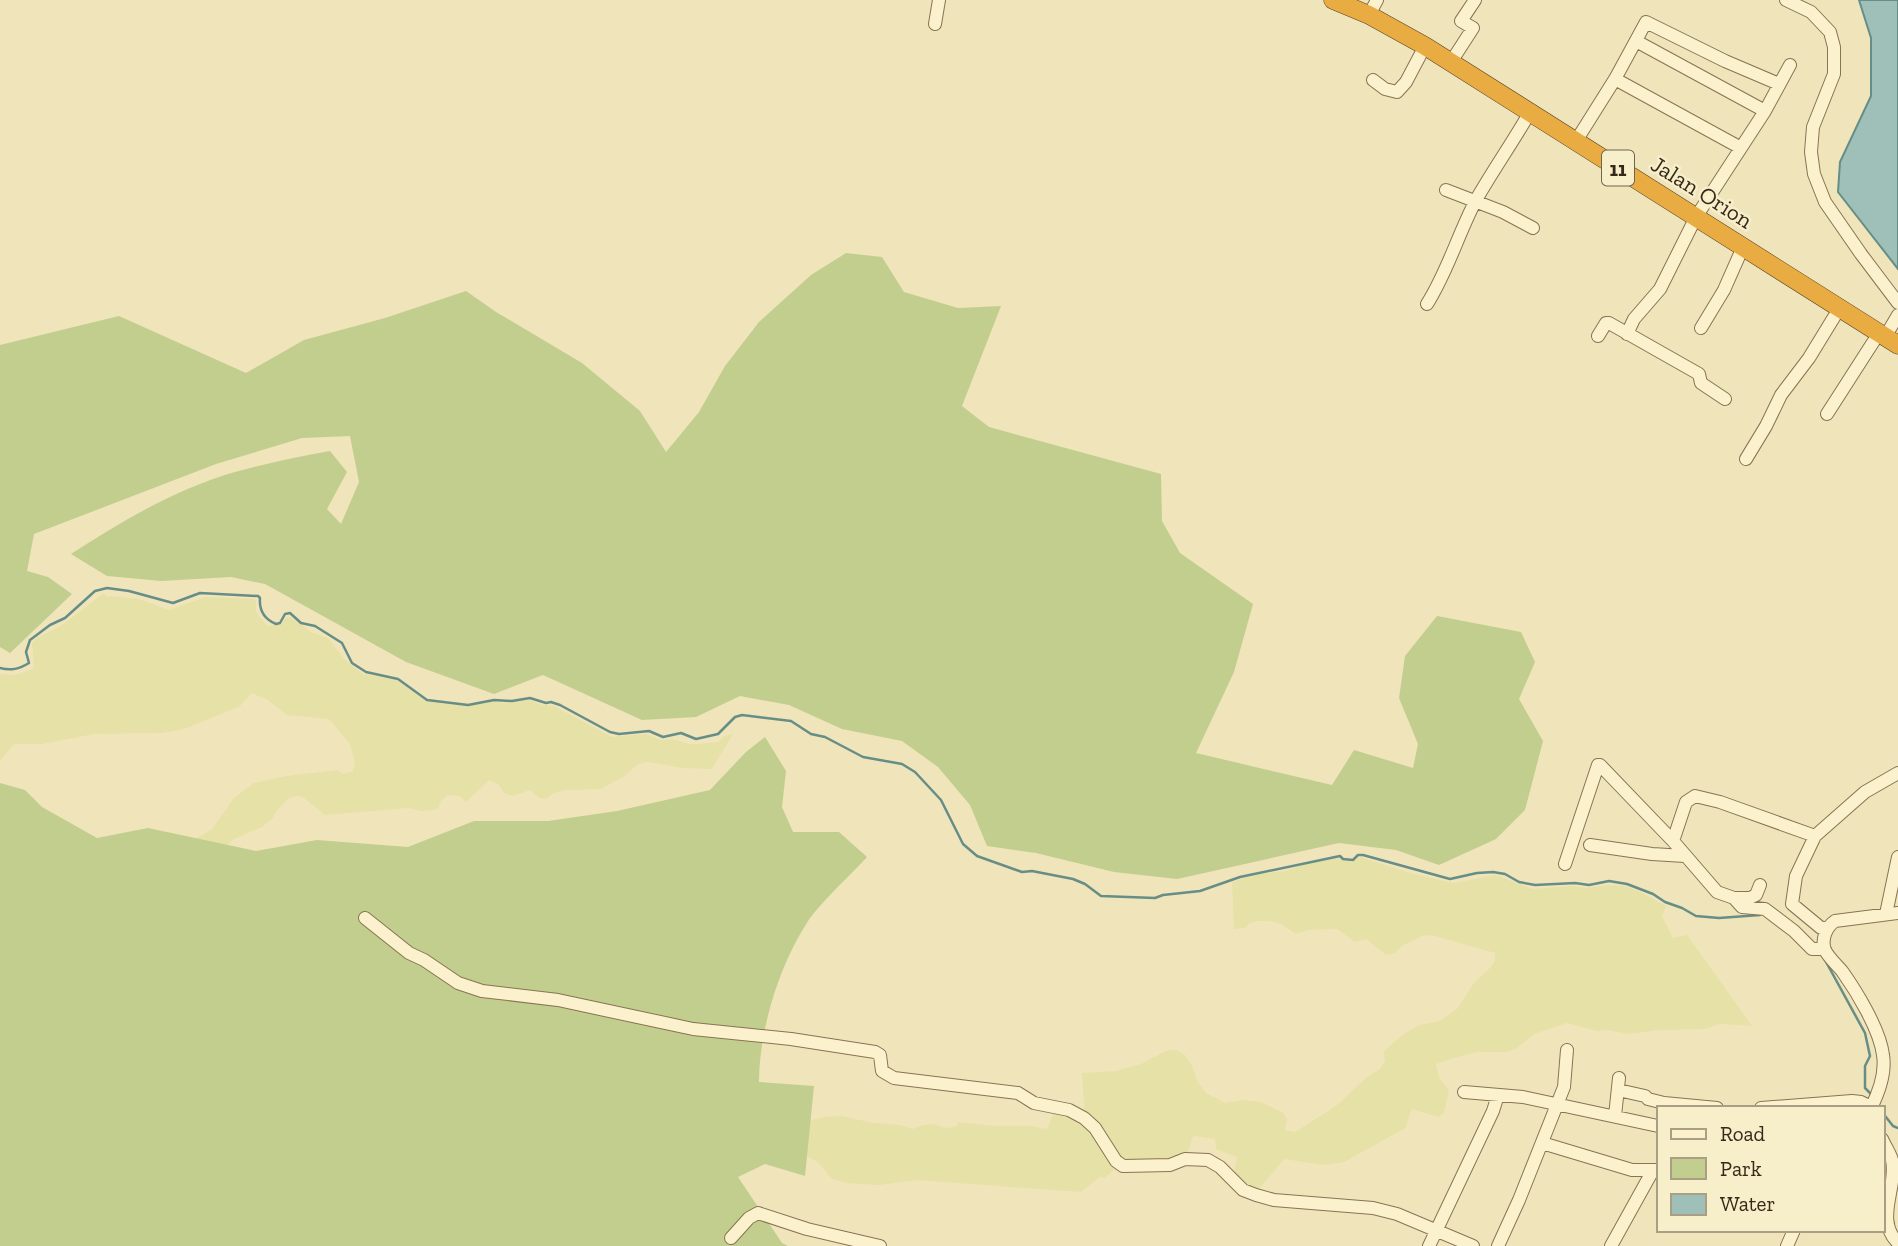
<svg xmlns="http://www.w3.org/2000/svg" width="1898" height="1246" viewBox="0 0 1898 1246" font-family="'Zilla Slab',serif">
	<rect width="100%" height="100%" fill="#f0e4ba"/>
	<path fill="#e6e1a7" d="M104,593L107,597L111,596L139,599L169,610L205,597L253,599L256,601V612L267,626L282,624L285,618L290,617L313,633L328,638L345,660L363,674L396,680L425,701L466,706L494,701L503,703L530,700L543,705L554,706L612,737L646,734L661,740L673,739L689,744H699L719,742L724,736L733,734L712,769L683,768L647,762L637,765L626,775L601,789L566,790L553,793L546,799L539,798L530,790L513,796L504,793L499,785L489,780L466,802L460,796L448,795L441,801L438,809L422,811L408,808L325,815L304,798L299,796L289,798L277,810L272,819L262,827L232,840L223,851L195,839L212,829L234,798L254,783L287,776L337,770L344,774L353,771L355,762L350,744L329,719L287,715L268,700L252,693L240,706L187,728L163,733L94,734L42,744H14L0,761V674L16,675L32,669L34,666L32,643L35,639L61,626Z
		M1360,857L1410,873L1453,883L1496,875L1532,889L1573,886L1586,888L1608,885L1625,886L1638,891L1666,906L1662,916L1673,938L1687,935L1752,1026L1720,1024L1704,1029L1660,1030L1629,1034L1608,1030L1597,1031L1567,1023L1534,1034L1517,1048L1508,1052H1477L1447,1060L1436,1064L1439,1078L1449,1090L1444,1113L1438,1117L1412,1109L1405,1128L1344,1162L1325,1165L1284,1159L1258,1190L1251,1188L1233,1177L1237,1157L1216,1149L1215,1139L1193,1136L1187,1154L1176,1159L1125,1161L1119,1157L1085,1115L1082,1073L1116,1071L1141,1064L1166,1051L1176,1050L1185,1055L1191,1064L1198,1082L1206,1093L1225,1103L1243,1100L1261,1102L1283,1113L1287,1119L1285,1130L1295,1132L1336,1106L1366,1078L1380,1069L1385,1061L1384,1051L1404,1034L1419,1025L1440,1021L1457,1009L1474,983L1490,968L1495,961V953L1435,936L1424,935L1402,946L1395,953L1386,955L1366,939L1355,942L1337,929L1308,930L1296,934L1281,924L1269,921H1258L1250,923L1245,928L1234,929L1232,882L1258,874L1285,871L1306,864L1339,858L1353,862Z
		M1054,1113H1065L1089,1128L1114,1170L1104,1178L1101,1176L1081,1192L917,1180L878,1185L846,1183L832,1179L818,1162L806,1156L217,1246L825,1117L840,1116L874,1123L900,1125L913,1129L923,1125L934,1124L944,1128L953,1127L957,1126L958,1122L996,1126H1031L1047,1129Z"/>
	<path fill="#c2ce8e" d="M846,253L882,257L904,292L958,308L1001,306L962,406L989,427L1161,474L1162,521L1180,553L1253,604L1234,672L1196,753L1332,785L1354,750L1413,768L1418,744L1399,698L1405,656L1437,616L1521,632L1535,662L1519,699L1543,741L1525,810L1496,839L1439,865L1396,850L1339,843L1177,879L1114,872L1036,853L987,846L970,805L938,767L902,741L842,729L789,705L740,696L696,717L642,720L543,675L494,694L406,662L265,584L231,577L161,581L107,576L71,554C122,521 176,489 235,472C266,463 299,457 330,451L347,472L327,509L341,524L359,482L350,436L302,438L216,464L34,534L27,571L48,577L72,594L10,653L0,647V345L119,316L246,373L304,340L385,318L466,291L496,312L582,363L640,411L666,452L699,412L725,366L759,322L811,275Z
		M765,737L786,771L782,807L793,832H839L867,857C849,877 817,905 805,926C778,969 759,1032 759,1082L814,1086L805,1176L765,1164L738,1177L782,1243L788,1246H0V783L25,790L42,807L97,838L148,828L256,851L317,840L408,847L474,821H548L617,811L710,790L746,752Z"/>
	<path fill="#9fc0b9" stroke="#668e87" stroke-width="2" d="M1859,0H1898V269L1838,192L1840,162L1871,96V38Z"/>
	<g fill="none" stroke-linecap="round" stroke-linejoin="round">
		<path stroke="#668e87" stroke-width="2.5" d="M0,668C11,671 19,669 29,663L26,652L30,640L50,625L65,618L95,591L107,588L129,591L173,603L200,593L258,596L260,598C259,610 264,619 276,624L280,623L285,614L290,613L301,623L315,626L342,643L352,663L366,672L398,679L427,700L468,705L494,700L512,701L530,698L546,703L551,702L560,705L610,732L619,734L649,731L663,737L681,733L696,739L718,734L735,717L742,715L791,721L811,734L825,737L863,757L902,764L915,772L941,800L963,844L977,856L1022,872L1032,871L1073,879L1085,884L1101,896L1155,898L1163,895L1200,891L1240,877L1340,856L1343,859L1353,860L1358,855H1363L1450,879L1477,873L1493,872L1505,874L1519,882L1535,885L1575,883L1589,885L1609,881L1627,884L1653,894L1665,902L1682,908L1696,916L1719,918L1760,915
			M1825,960L1865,1033L1870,1056L1865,1066V1088L1873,1096
			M1882,1112L1893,1126L1898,1128"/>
		<defs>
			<path id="minor" d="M1786,0L1811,12L1830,32L1834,47V74L1813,127L1811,152L1814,174L1825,202L1861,254L1898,303
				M1369,15L1377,0
				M935,24L939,0
				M1636,41L1765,111
				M1451,62L1473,28L1461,21L1475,0
				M1615,79L1741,148
				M1373,80L1385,89L1397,92L1406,82L1425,46
				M1576,141L1615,79L1646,22L1725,61L1779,84
				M1446,190L1503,212L1533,228
				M1427,304C1448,271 1458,234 1476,200C1493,170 1513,142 1530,112
				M1701,328L1724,290L1743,247
				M1627,334L1634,319L1660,289L1696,217L1765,111L1790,65
				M1598,336L1606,323H1609L1699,374L1701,383L1725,399
				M1885,337L1898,315
				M1827,414L1879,333
				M1746,459L1766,426L1781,395L1809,358L1839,309
				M1815,836L1796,876L1792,904L1821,928H1827
				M1673,841L1686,802L1695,796L1720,802L1815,836L1865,792L1898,773
				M1590,845L1652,854L1685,856
				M1565,864L1598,765H1600L1673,841L1717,892L1734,898H1750L1756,895L1760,885
				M1734,898L1742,907L1765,909L1794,931L1812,949H1824
				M1886,914L1898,857
				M365,918L409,953L424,960L458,983L482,991L558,1000L693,1029L791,1039L875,1052L880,1055L882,1071L894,1078L1018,1093L1034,1103L1069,1110L1084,1118L1095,1128L1116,1161L1123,1166L1170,1165L1185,1159L1208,1160L1220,1167L1243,1190L1256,1195L1274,1200L1373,1208L1397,1214L1473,1246
				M1618,1090L1645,1096L1648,1099L1664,1103L1717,1108
				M1464,1092L1523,1097L1658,1126
				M1761,1108L1852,1101L1861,1102L1871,1107
				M1871,1108C1879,1092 1886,1073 1883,1055C1880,1030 1857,992 1842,971C1837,965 1828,957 1825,950C1821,940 1826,927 1835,921L1898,913
				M1615,1116L1619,1078
				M1882,1139C1885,1146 1890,1153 1892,1160C1898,1188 1874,1219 1898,1243
				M1542,1143L1632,1170H1658
				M731,1238L749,1218L758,1213L807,1229L880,1246
				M1429,1246L1493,1111L1498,1095
				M1498,1246L1519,1200L1564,1087L1567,1050
				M1611,1246L1652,1172
				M1787,1246L1794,1230"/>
			<path id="highway" d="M1333,0L1369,15L1425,46L1898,345"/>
		</defs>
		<use href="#minor" stroke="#887353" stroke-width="14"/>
		<use href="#highway" stroke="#554129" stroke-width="19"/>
		<use href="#minor" stroke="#fbf1cd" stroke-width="12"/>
		<use href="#highway" stroke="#e8ac43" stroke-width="18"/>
	</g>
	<g text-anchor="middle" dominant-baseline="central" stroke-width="5" stroke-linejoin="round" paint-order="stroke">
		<rect fill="#f7eeca" stroke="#70644f" stroke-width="2" x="1602" y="150.5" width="32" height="35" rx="5"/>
		<g font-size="21" font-weight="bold" fill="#36291a">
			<text x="1618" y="168">11</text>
		</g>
		<g font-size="23" fill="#36291a" stroke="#f7eeca">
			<text transform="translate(1702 192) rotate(32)">Jalan Orion</text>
		</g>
	</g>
	<rect x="1657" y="1106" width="228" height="126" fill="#f7eeca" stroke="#aa9f84" stroke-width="2"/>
	<rect x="1671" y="1129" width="35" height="10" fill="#fbf1cd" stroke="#aa9f84" stroke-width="2"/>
	<text x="1720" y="1141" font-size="21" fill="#36291a">Road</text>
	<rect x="1671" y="1158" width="35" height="21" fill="#c2ce8e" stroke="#aa9f84" stroke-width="2"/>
	<text x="1720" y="1176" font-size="21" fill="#36291a">Park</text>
	<rect x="1671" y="1194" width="35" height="21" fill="#9fc0b9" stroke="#aa9f84" stroke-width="2"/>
	<text x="1720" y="1211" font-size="21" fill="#36291a">Water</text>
</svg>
